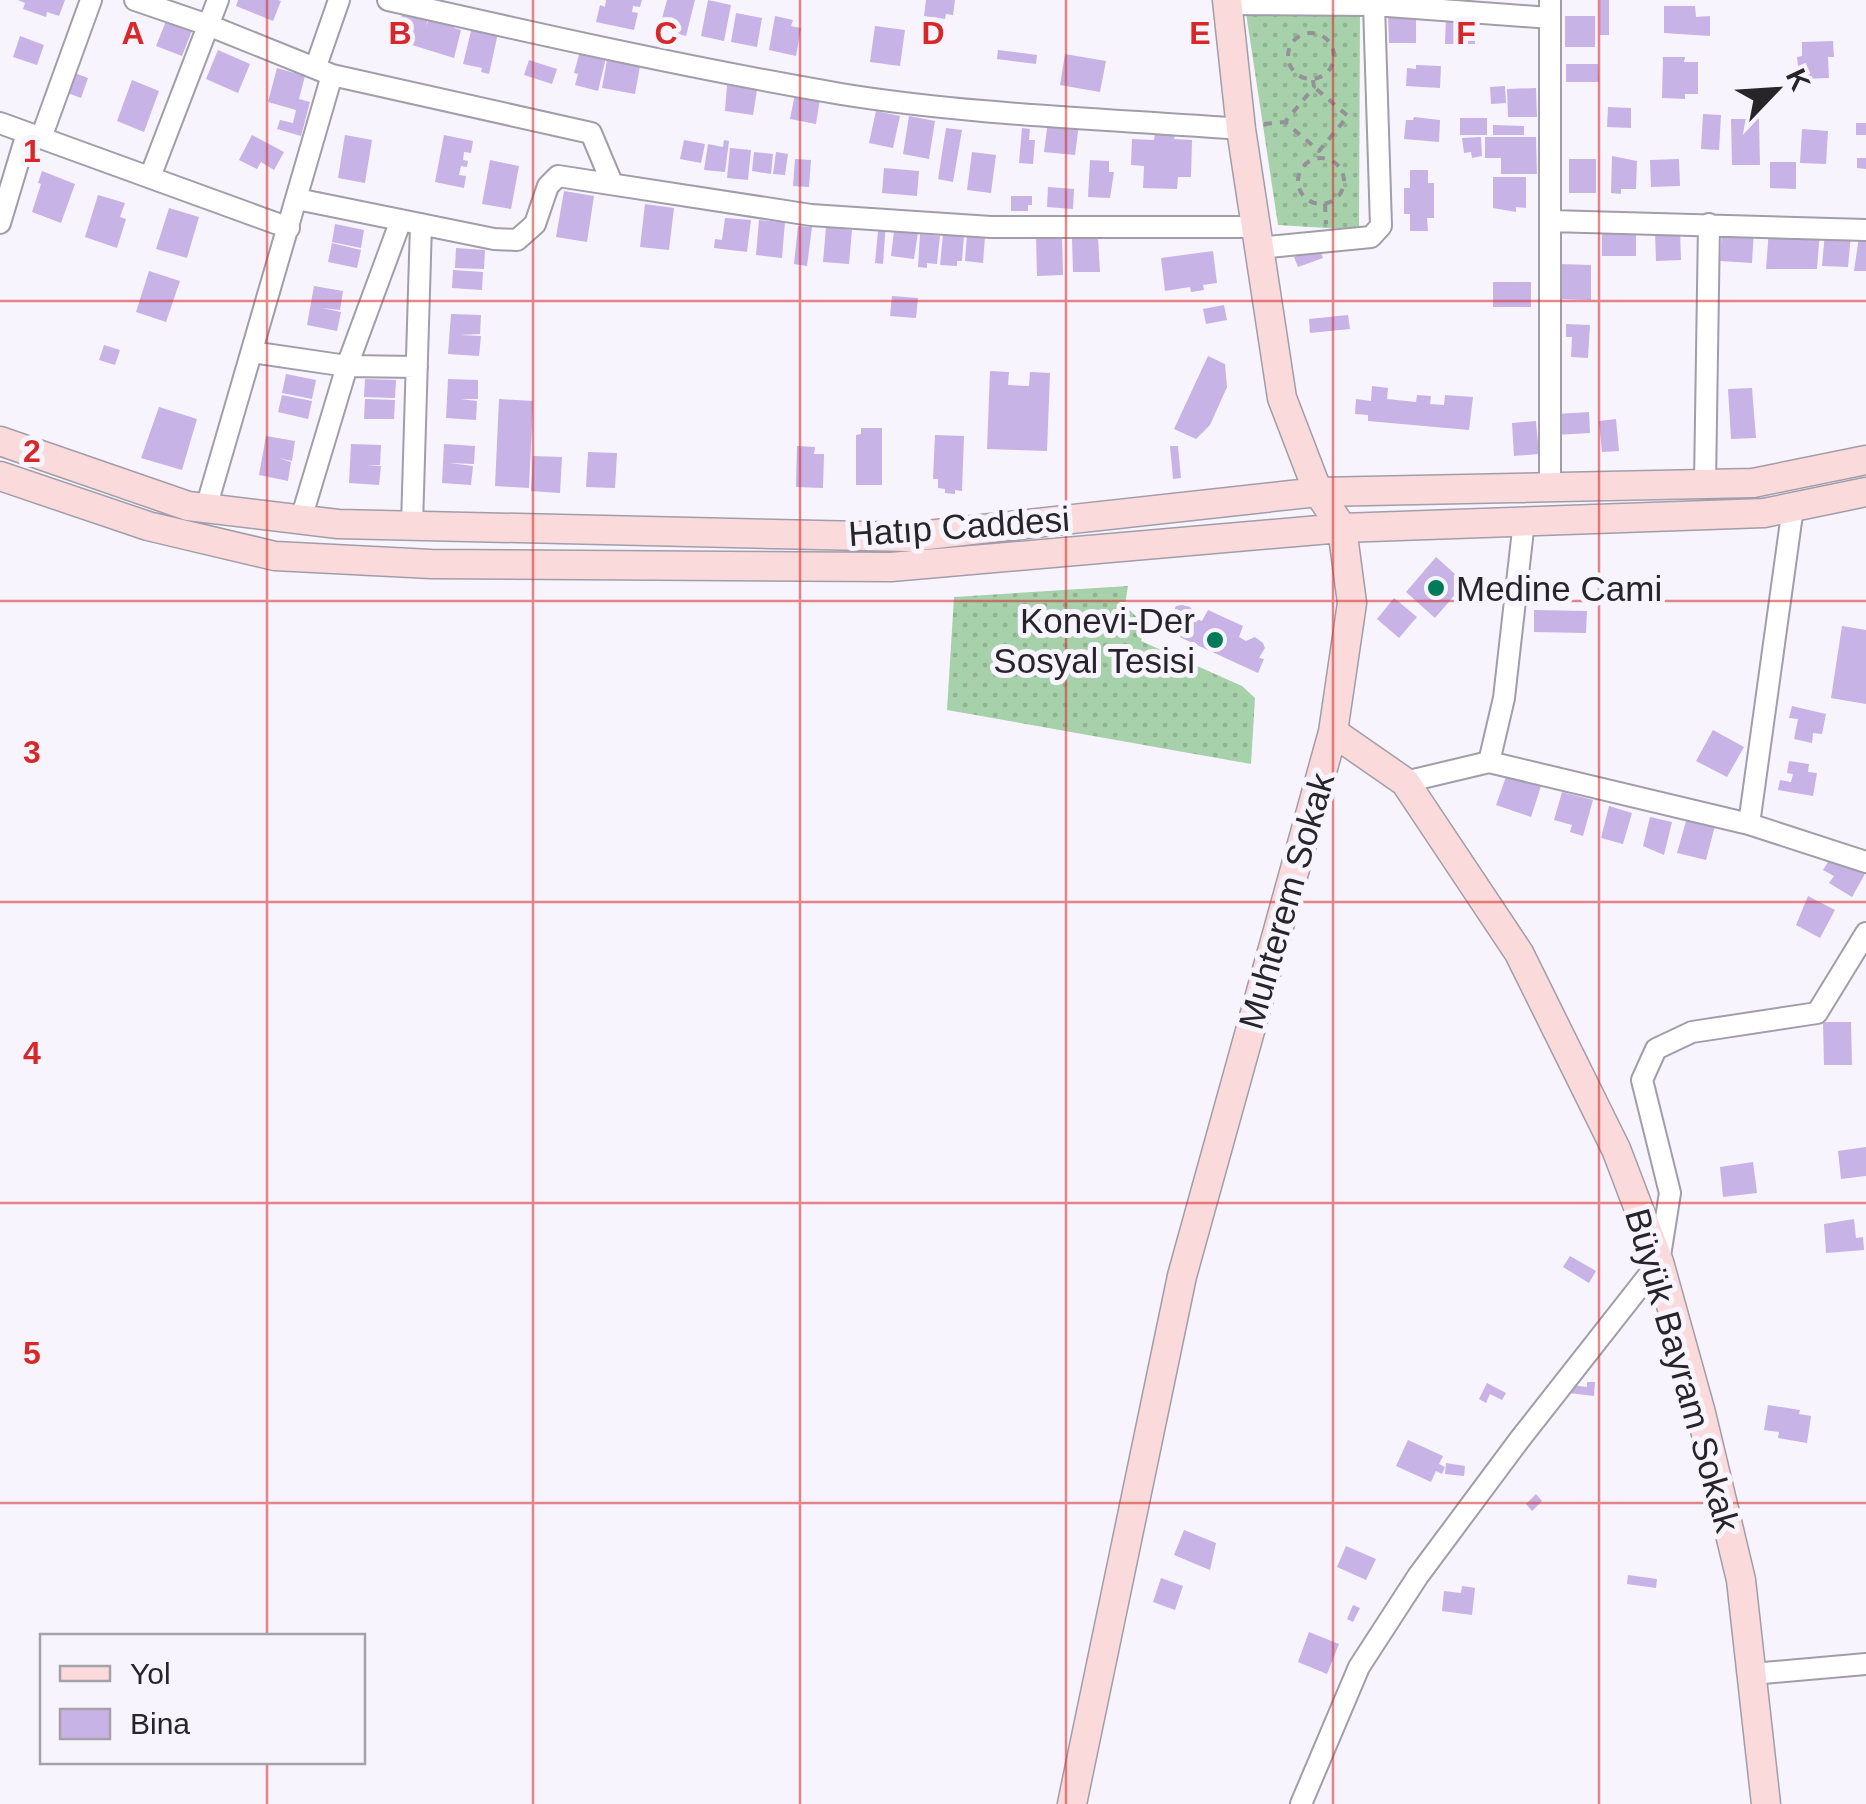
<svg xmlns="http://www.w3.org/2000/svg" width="1866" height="1804" viewBox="0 0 1866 1804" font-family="Arial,sans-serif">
	<defs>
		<pattern id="grass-dots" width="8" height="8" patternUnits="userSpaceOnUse" patternTransform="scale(2.5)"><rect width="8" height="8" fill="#a7d1aa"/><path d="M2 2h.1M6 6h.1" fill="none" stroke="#90b392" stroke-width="1.8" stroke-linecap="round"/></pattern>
	</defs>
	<rect width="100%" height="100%" fill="#f7f4fe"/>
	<path fill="url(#grass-dots)" d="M1246,13L1360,15L1359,230L1278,225Z
		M1128,586L1125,605L1145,626L1141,641L1242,686L1255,698L1251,764L947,710L954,597Z"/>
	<path fill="#c7b3e5" d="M18,0H65L59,16L47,12L46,17L23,9L25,3Z
		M238,0H278L281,1L273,21L236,6Z
		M606,0H642L640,7L633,6L632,12L638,13L634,30L596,22L600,5L605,7Z
		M667,0H695L686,36L659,29Z
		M708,0L731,5L724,41L701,36Z
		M926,0H955L953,15L946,14L945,19L924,16Z
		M1600,0H1609V35H1600Z
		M1664,6H1695L1696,17L1710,16V36L1664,33Z
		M403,11L428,18L426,26L431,14L455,25L454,28L461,30L454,58L396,40Z
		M736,13L762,18L757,47L731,42Z
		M1388,15H1416V43H1389Z
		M1446,15H1476L1475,44H1445Z
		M775,16L793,20L791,26L801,28L796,56L769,50Z
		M1565,16H1595V47H1565Z
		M166,21L192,31L182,56L156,46Z
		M875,26L905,30L900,66L870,62Z
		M472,27L498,33L489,74L481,72L482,68L463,64Z
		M20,36L44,45L37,65L13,57Z
		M1833,41L1834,57H1828L1829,78L1803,79L1802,66H1798L1797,57L1802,56V42Z
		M218,50L250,64L238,93L206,79Z
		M998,50L1037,55L1036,64L997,59Z
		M580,51L606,58L598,91L575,85L578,74L574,73Z
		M1065,54L1106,61L1100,92L1060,85Z
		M1663,57H1685L1684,62H1698V94H1685V99L1662,98Z
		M529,60L557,69L552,84L524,75Z
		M607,60L640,66L635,94L602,88Z
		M1566,64H1598L1599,82H1566Z
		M1416,65L1441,66L1440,88L1406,86L1407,68L1416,69Z
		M277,68L305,76L299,99L310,102L301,136L277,129L280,120L293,123L296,110L268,102Z
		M72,72L88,78L81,98L65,92Z
		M132,80L159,91L144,132L117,121Z
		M727,85L757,90L753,115L725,111Z
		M1505,86L1506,103L1491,104L1490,87Z
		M1536,88L1537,117H1508L1507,89Z
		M795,94L820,99L816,124L790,119Z
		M1608,107L1631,108V128L1607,127Z
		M876,111L900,116L893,148L869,143Z
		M1703,114L1721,115L1719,150L1701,149Z
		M909,116L935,121L929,159L903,154Z
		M1414,117L1440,120L1439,142L1404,139L1406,120H1413Z
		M1460,118H1487V135H1460Z
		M1731,119H1759L1760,165H1732Z
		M1048,121L1079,124L1075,155L1044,152Z
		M1856,123H1866V135H1856Z
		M1493,125L1524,126V135H1493Z
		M946,128L962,130L953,182L938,179Z
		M1022,128L1030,129L1029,140H1035L1033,164L1019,163Z
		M1802,129L1828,131L1826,164L1800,163Z
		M1155,133L1175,134L1174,139L1192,140L1191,177H1178L1177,189L1143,188L1144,166L1131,165L1132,139L1154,140Z
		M252,135L284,152L274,170L261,162L257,169L239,160Z
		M345,135L372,140L365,183L338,178Z
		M444,135L473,141L471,153L464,152L463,160L468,161L467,167L461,166L459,175L466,176L464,188L435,182Z
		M1481,137L1482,156L1472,158L1471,152L1464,153L1462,138Z
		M1485,137H1536L1537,174H1501V158H1485Z
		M684,140L705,144L701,163L680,159Z
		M724,140L729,141L725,172L704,170L708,144L723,147Z
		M730,148L751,150L748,180L727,178Z
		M754,152L773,154L771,174L752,171Z
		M776,152L788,154L785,175L773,174Z
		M972,152L996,155L991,193L967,190Z
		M1612,156L1637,161L1636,189H1621V194L1611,193Z
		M1857,158H1866V169L1857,168Z
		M795,159L811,160L809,187L793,186Z
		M1569,159H1596V193H1569Z
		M1679,159L1680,186L1651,187L1650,160Z
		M490,160L519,166L511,209L482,204Z
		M1090,160L1109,161V172H1114L1110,198L1088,197Z
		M1770,162H1796V189L1770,188Z
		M884,168L919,171L917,196L882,193Z
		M1410,170H1428V183H1434V218H1427L1428,231H1410V214H1404V188H1410Z
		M42,171L75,184L61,223L32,212L41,184L38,183Z
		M1493,177H1526V208L1516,207V212L1493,208Z
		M1048,187L1074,189L1073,209L1047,207Z
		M564,191L594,196L587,242L556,237Z
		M98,195L125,203L120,217L126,219L117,248L85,237Z
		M1011,196H1032V205H1028V211H1011Z
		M645,204L674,208L669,250L640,247Z
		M169,208L199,217L187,258L156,249Z
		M725,218L751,220L747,252L714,248L715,239L722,240Z
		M759,220L785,222L782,258L756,255Z
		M879,221H886L883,264L875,263Z
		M335,224L364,230L361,248L332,242Z
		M798,226L812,227L807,266L794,264Z
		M826,227L852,230L849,264L823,262Z
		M1602,228H1636V256H1602Z
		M1722,228L1754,229L1752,263L1720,261Z
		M1769,229L1820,231L1817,269H1766Z
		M902,230L918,232L914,259L891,256L894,231Z
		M1655,230H1680L1681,260L1656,261Z
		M1825,232L1851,234L1848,267L1822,266Z
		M920,234L940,236L937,264L927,263V268L918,267Z
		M943,234L964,235L962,261H957V266L940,265Z
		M967,234L985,236L983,263L965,261Z
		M1036,236H1062L1063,275L1037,276Z
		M1098,237L1100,272H1073L1072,238Z
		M1859,237H1866V271H1854Z
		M332,243L361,250L357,268L328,262Z
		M456,248L485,250L484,269L455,268Z
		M1319,248L1323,258L1298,267L1294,257Z
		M1213,251L1217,283L1203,285L1204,290L1191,292L1190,287L1165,291L1161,258Z
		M1560,264L1591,265V300L1560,299Z
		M453,270L483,272L482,290L452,288Z
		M149,271L180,281L166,322L136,312Z
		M1493,282H1531V307H1493Z
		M314,286L343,291L340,310L322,308L341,312L337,331L307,325Z
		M892,296L918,298L916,318L890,316Z
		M1224,305L1227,320L1206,324L1203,309Z
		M451,314L481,315L480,334L460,335L481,336L479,356L448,354Z
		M1348,315L1350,329L1310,333L1309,319Z
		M1566,324L1590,325L1588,358L1571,357L1572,337H1566Z
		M104,345L120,350L115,365L99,360Z
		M1208,356L1225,364L1227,387L1210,425L1196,439L1174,429Z
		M990,371L1009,372L1008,385L1029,386L1030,372L1050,373L1047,451L987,449Z
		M286,374L316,380L312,399L282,393Z
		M365,379L396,380L395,398L364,397Z
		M448,379L478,380V399H461L477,401L476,420L446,418Z
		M1372,386L1388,388L1387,399L1416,402L1417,395L1431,396L1430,404L1444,405L1445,395L1473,397L1469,430L1368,421V415L1355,414L1356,399L1371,401Z
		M1752,388L1756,438L1731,439L1728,389Z
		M282,395L312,401L308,419L278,412Z
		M365,399L395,400L394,419H364Z
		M499,399L533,401L529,488L495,486Z
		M159,407L197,419L182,470L141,458Z
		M1589,412L1590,433L1556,435L1555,414Z
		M1616,419L1619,451L1602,452L1599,421Z
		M1536,421L1539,454L1514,456L1512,423Z
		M861,428H882V485H856V435L861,434Z
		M935,435L964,436L962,491L955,490V494L945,493V489L938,488V479H933Z
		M266,436L295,441L292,461L278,458L291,462L288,481L259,475Z
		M351,444L381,445L380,465H366L381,466L379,485L349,483Z
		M444,444L475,446L474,464L449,463L473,466L471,485L442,483Z
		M797,446L815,447L814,454H824L823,488L796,487Z
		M1170,446H1178L1181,478L1173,479Z
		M588,452L617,453L615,488L586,487Z
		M533,456L562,457L560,493L531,491Z
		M1436,557L1465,583L1435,618L1406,592Z
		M1394,598L1417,617L1399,638L1377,619Z
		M1182,605L1190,607L1194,612L1192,617L1202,621L1208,610L1243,626L1239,637L1246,641L1255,637L1263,643L1265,648L1259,658L1264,659L1258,673L1160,628L1165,614L1172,615L1176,606Z
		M1534,610L1587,611L1586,633L1534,632Z
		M1842,626L1866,630V704L1831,698Z
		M1792,706L1826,714L1822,734L1813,733L1812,743L1794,739L1798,719L1789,718Z
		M1713,730L1744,747L1727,777L1696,761Z
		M1789,761L1809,764L1808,772L1817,773L1813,796L1778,790L1780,780L1791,782L1793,774L1787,773Z
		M1508,771L1542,783L1531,817L1496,805Z
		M1562,792L1593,800L1583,836L1570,832L1572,825L1554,820Z
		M1609,806L1632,813L1623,844L1601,838Z
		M1688,814L1716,822L1706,860L1677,853Z
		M1650,817L1672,822L1664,855L1643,846Z
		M1833,854L1865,874L1852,897L1829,883L1834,876L1823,870Z
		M1808,896L1835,910L1820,938L1796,925Z
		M1823,1022H1851L1852,1065H1824Z
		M1866,1147V1176L1841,1179L1838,1151Z
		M1753,1162L1757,1193L1723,1197L1720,1167Z
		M1854,1219L1856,1238L1863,1237L1864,1250L1826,1253L1824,1224Z
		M1570,1256L1596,1271L1589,1283L1563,1267Z
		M1587,1382H1595L1594,1396L1569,1393L1570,1385L1587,1387Z
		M1487,1383L1506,1393L1502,1400L1490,1394L1486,1403L1479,1399Z
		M1768,1405L1800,1410L1799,1414L1811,1416L1807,1443L1778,1438L1779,1432L1764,1430Z
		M1408,1440L1443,1456L1439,1464L1445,1467L1442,1474L1436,1471L1431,1482L1396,1466Z
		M1446,1463L1465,1466L1464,1476L1445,1474Z
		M1536,1494L1542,1501L1532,1511L1526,1504Z
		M1184,1530L1216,1543L1210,1570L1174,1555Z
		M1346,1546L1376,1559L1366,1580L1337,1567Z
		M1628,1575L1657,1579L1656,1588L1627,1584Z
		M1161,1578L1183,1586L1175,1610L1153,1602Z
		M1462,1586L1475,1588L1472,1615L1442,1611L1444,1591L1461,1593Z
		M1353,1605L1360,1608L1353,1622L1347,1619Z
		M1309,1632L1339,1644L1327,1674L1298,1662Z"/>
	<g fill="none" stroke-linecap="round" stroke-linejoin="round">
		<defs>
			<path id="street" d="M135,0L208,25L332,75L591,133L612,183
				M388,0C538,34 689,68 841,94C970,115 1110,119 1241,129
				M1550,0V487
				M1228,4L1374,5L1550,18
				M316,66L339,0
				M0,123L289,228
				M41,138L91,0
				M150,177L218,0
				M297,199L494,239L517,240L535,224L548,186L558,176L811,215L991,227H1256
				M1551,221L1866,230
				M0,223L27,133
				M1259,248L1371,237L1381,226L1374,5
				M252,352L347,366L417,367
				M1705,484L1709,224
				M206,508L332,75
				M301,519L347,366L401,220
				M412,525L421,224
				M1489,762L1504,698L1524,521
				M1405,782L1489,762L1749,824L1866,862
				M1749,824L1793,507
				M1752,1674L1866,1664
				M1301,1804L1359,1667L1418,1576L1520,1439L1659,1262L1670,1193L1642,1080L1656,1049L1692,1032L1817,1013L1866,933"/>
			<path id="secondary" d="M0,441L188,506L338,524L909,537L1318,492L1753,483L1866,460
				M0,476L148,526L275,556L431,564L891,567L1342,528L1764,513L1866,492
				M1333,732L1405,782L1519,953L1616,1149L1659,1262L1701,1413L1741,1580L1766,1804
				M1072,1804L1182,1276L1333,732L1352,603L1342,528L1318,492L1282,398L1241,129L1227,0"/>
		</defs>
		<use href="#street" stroke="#a19da9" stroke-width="24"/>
		<use href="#secondary" stroke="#a19da9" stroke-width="31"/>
		<path stroke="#949199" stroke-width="4" stroke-dasharray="8 8" stroke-linecap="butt" d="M1288 56a23 23 0 1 1 46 0a23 23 0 1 1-46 0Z
			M1313,80L1314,87L1285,122L1319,151L1348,116L1314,87
			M1264,124L1285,122
			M1298 181a23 23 0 1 1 46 0a23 23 0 1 1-46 0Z
			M1325,204L1326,224"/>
		<use href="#street" stroke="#fff" stroke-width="20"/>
		<use href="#secondary" stroke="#fadada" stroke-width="28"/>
	</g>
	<path fill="none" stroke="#d62828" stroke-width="2.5" stroke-opacity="0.55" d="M267,0V1636M533,0V1804M800,0V1804M1066,0V1804M1333,0V1804M1599,0V1804M0,301H1866M0,601H1866M0,902H1866M0,1203H1866M0,1503H1866M267,1762V1804"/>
	<g fill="#007b59" stroke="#f7f4fe" stroke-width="4">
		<circle cx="1436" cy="588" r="10"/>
		<circle cx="1215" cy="640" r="10"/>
	</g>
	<g text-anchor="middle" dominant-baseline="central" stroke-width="10" stroke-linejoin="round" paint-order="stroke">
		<g font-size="35" fill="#27252a" stroke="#f7f4fe">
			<text transform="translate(959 526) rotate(-4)">Hatıp Caddesi</text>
			<text transform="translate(1286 901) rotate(-74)">Muhterem Sokak</text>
			<text transform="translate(1683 1370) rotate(74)">Büyük Bayram Sokak</text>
		</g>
		<g font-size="35" fill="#27252a" stroke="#f7f4fe" text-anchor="start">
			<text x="1456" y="588">Medine Cami</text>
			<text x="1195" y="620" text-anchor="end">Konevi-Der<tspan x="1195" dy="40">Sosyal Tesisi</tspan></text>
		</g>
	</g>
	<g font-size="32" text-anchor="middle" font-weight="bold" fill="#d62828" stroke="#f7f4fe" stroke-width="10" stroke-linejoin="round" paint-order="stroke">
		<text x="133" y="44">A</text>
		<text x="400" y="44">B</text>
		<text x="666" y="44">C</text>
		<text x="933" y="44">D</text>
		<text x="1200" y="44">E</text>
		<text x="1466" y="44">F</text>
		<text x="32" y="162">1</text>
		<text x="32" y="462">2</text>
		<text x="32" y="763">3</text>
		<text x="32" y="1064">4</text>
		<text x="32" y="1364">5</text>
	</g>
	<rect x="40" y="1634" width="325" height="130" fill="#f7f4fe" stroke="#a4a1a9" stroke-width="2.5"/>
	<rect x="60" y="1666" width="50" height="15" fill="#fadada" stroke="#a4a1a9" stroke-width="2.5"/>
	<text x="130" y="1684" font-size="30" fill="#27252a">Yol</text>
	<rect x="60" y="1709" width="50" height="30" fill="#c7b3e5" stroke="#a4a1a9" stroke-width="2.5"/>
	<text x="130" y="1734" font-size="30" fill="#27252a">Bina</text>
	<g transform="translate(1776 90) rotate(65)" stroke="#f7f4fe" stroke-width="8" paint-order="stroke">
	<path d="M0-8L18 38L0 25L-18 38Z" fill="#27252a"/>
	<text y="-15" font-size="28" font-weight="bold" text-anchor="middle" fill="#27252a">K</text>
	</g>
</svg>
